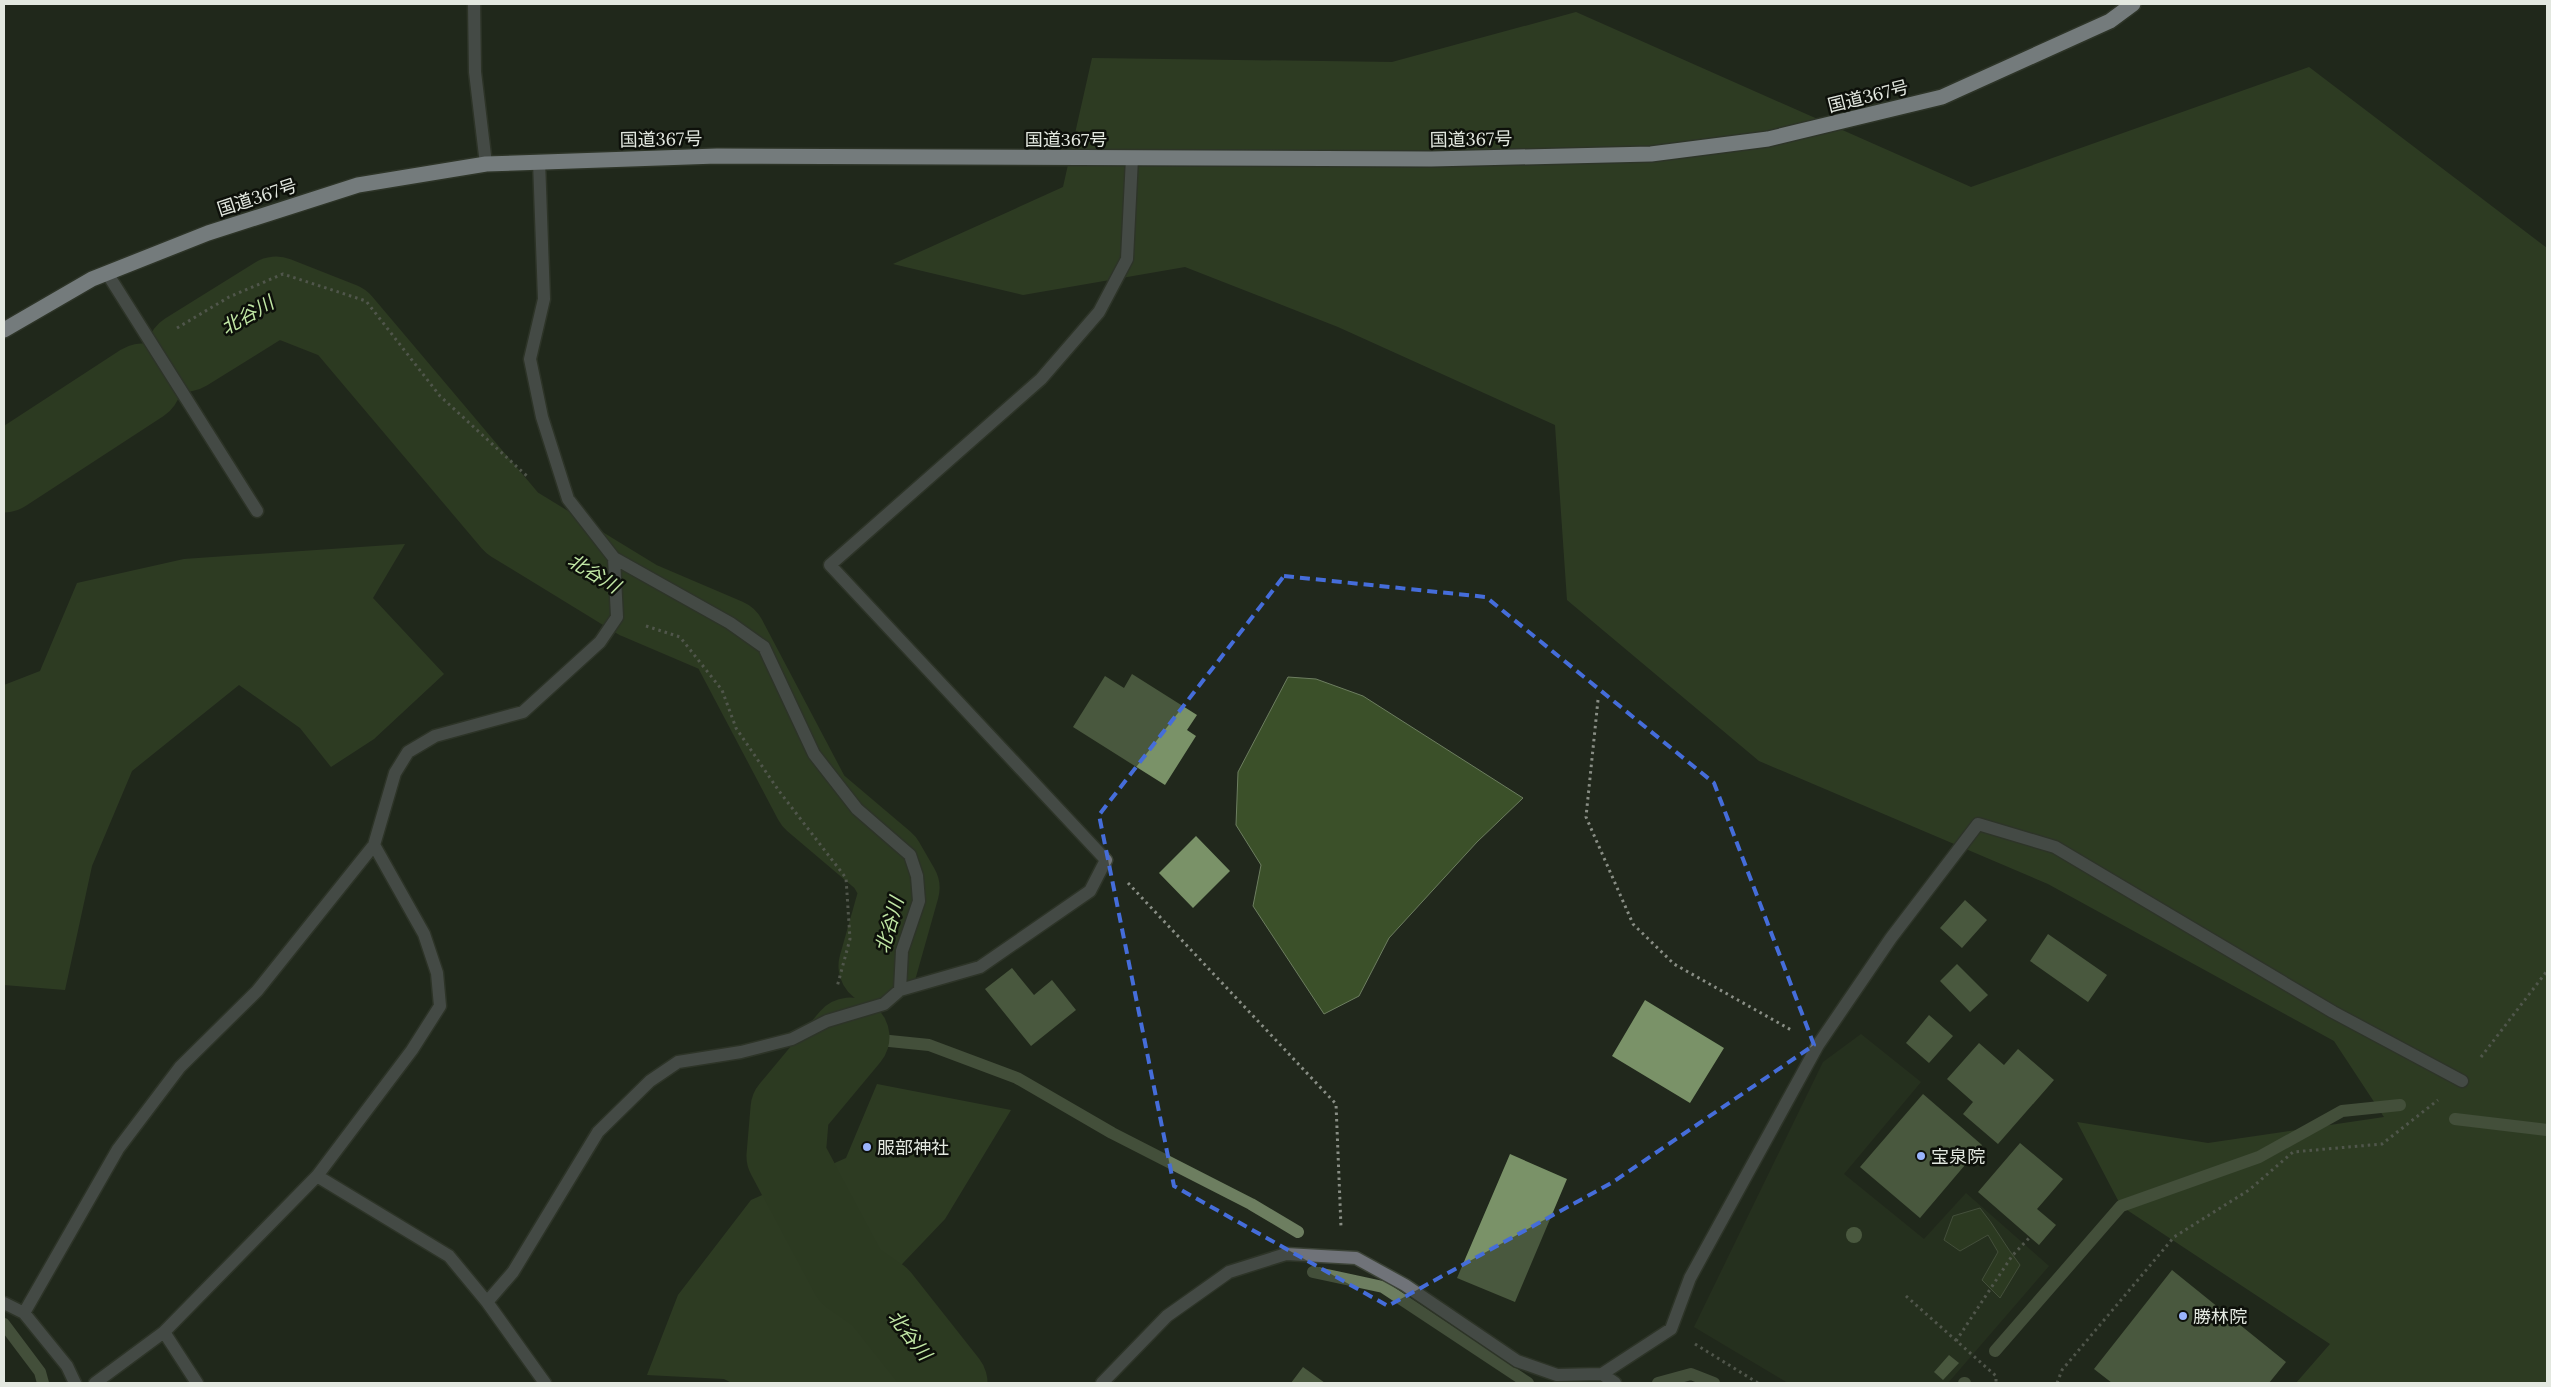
<svg xmlns="http://www.w3.org/2000/svg" width="2551" height="1387" viewBox="0 0 2551 1387" font-family="Lora,'Noto Sans JP',serif">
	<rect width="100%" height="100%" fill="#21281c"/>
	<path fill="#2c3a22" d="M1861,1034L1921,1082L1844,1174L1924,1239L1966,1193L2049,1266L1948,1383H1788L1694,1327L1823,1062Z"/>
	<path fill="#3d532c" d="M1576,12L1971,187L2309,67L2547,248V1383H2296L2330,1344L2121,1206L2077,1122L2208,1143L2384,1117L2334,1041L2048,884L1759,761L1567,600L1555,425L1338,327L1185,267L1023,295L893,264L1063,187L1092,58L1392,62Z
		M405,544L373,598L444,674L374,739L331,767L300,728L239,685L132,771L92,866L65,990L4,985V685L40,671L77,583L184,559Z
		M877,1084L1011,1110L945,1219L883,1284L938,1383H732L724,1379L647,1375L678,1295L751,1200L846,1158Z"/>
	<path fill="#3b5029" stroke="#6d7e60" d="M1288,677L1316,679L1363,696L1523,798L1477,842L1389,938L1359,996L1324,1014L1253,906L1261,865L1236,825L1238,772Z
		M1980,1208C1995,1226 2005,1246 2020,1265L2000,1298L1982,1280L1998,1252L1988,1235L1960,1251L1944,1240L1953,1216Z"/>
	<g fill="none" stroke-linecap="round" stroke-linejoin="round">
		<path stroke="#6d7e60" stroke-width="12" d="M850,1037L929,1045L1017,1078L1112,1133L1251,1204L1298,1232
			M2455,1119L2547,1130
			M1313,1272L1383,1287L1528,1383
			M4,1324L40,1372L43,1383
			M1995,1351L2121,1206L2259,1157L2342,1111L2400,1105
			M1658,1383L1691,1374L1714,1383
			M1964,1383H1965"/>
		<path stroke="#3b5029" stroke-width="79" d="M186,352L276,296L342,322L512,523L638,600L727,638L813,801L885,862L900,888L878,966
			M4,473L142,383
			M850,1037L790,1109L786,1156L850,1276L880,1297L948,1383"/>
	</g>
	<path fill="#7a9268" d="M1132,674L1197,715L1187,730L1196,736L1165,785L1073,727L1105,676L1124,688Z
		M1196,836L1230,871L1193,908L1159,873Z
		M1965,900L1987,920L1962,948L1940,928Z
		M2048,934L2107,975L2088,1002L2030,961Z
		M1957,964L1988,995L1970,1012L1940,981Z
		M1012,968L1034,995L1052,980L1076,1010L1031,1046L985,989Z
		M1645,1000L1724,1048L1690,1103L1612,1056Z
		M1929,1015L1953,1036L1929,1063L1906,1043Z
		M1979,1043L2004,1065L2018,1049L2054,1080L1998,1144L1963,1114L1973,1102L1947,1079Z
		M1923,1094L1982,1145L1920,1218L1860,1167Z
		M2020,1143L2063,1179L2037,1209L2056,1225L2039,1245L1978,1192Z
		M1510,1154L1567,1179L1515,1302L1457,1278Z
		M2172,1270L2286,1362L2269,1383H2112L2094,1369Z
		M1949,1355L1959,1363L1943,1380L1934,1372Z
		M1303,1367L1325,1383H1291Z"/>
	<g fill="none" stroke-linecap="round" stroke-linejoin="round">
		<defs>
			<path id="minor" d="M474,4L475,72L486,164
				M107,273L257,511
				M900,990L980,967L1090,891L1106,860L830,565L1041,379L1099,312L1127,259L1132,158
				M317,1176L449,1256L487,1302L545,1383
				M487,1302L513,1272L598,1132L650,1081L678,1062L741,1052L792,1039L827,1021L884,1004L900,990L902,951L919,901L917,876L910,855L857,809L814,754L764,647L730,623L614,558L568,499L542,417L530,359L544,299L539,161
				M4,1303L24,1313L67,1366L75,1383
				M24,1313L118,1149L180,1067L257,991L374,845L395,773L408,752L435,736L523,712L600,642L617,617L614,558
				M1602,1374L1615,1383
				M95,1383L164,1332
				M197,1383L164,1332L317,1176L412,1050L440,1006L437,973L424,934L374,845
				M1102,1383L1167,1316L1229,1272L1286,1254L1356,1258L1405,1285L1517,1361L1557,1375L1602,1374L1671,1329L1690,1278L1818,1045L1891,938L1978,824L2055,847L2333,1012L2462,1081"/>
			<path id="highway" d="M4,330L92,279L208,233L358,185L486,164L717,156L1431,159L1651,154L1768,139L1942,97L2110,21L2133,4"/>
		</defs>
		<use href="#minor" stroke="#3c4337" stroke-width="15"/>
		<use href="#highway" stroke="#3c4337" stroke-width="18"/>
		<path stroke="#898e85" stroke-width="3" stroke-dasharray="2.5 4" stroke-linecap="butt" d="M177,328L229,297L283,274L366,301L440,396L528,477
			M646,626L680,637L722,690L736,728L779,791L846,878L850,939L837,987
			M1598,700L1586,817L1633,924L1674,964L1793,1031
			M1128,883L1336,1104L1341,1227
			M2481,1057L2547,971
			M1906,1296L1996,1376V1383
			M1956,1341L2012,1256L2030,1237
			M1695,1344L1758,1383
			M2057,1383L2062,1370L2174,1237L2249,1190L2293,1152L2382,1144L2438,1100"/>
		<use href="#minor" stroke="#707379" stroke-width="12"/>
		<use href="#highway" stroke="#d9e0f1" stroke-width="15"/>
	</g>
	<circle fill="#7d966c" cx="1854" cy="1235" r="8"/>
	<path d="M0 0H2551V1387H0ZM1284,576L1486,597L1714,783L1814,1045L1613,1182L1388,1306L1174,1186L1099,815Z" fill="#21281c" fill-opacity=".55" fill-rule="evenodd"/>
	<path fill="none" stroke="#456dda" stroke-width="4" stroke-dasharray="10 6" stroke-linejoin="round" d="M1284,576L1486,597L1714,783L1814,1045L1613,1182L1388,1306L1174,1186L1099,815Z"/>
	<g fill="#9ab5fd" stroke="#0d100a" stroke-width="2">
		<circle cx="867" cy="1147" r="5"/>
		<circle cx="1921" cy="1156" r="5"/>
		<circle cx="2183" cy="1316" r="5"/>
	</g>
	<g text-anchor="middle" dominant-baseline="central" stroke-width="5" stroke-linejoin="round" paint-order="stroke">
		<g font-size="18" fill="#e3e8e0" stroke="#0d100a">
			<text transform="translate(1868 96) rotate(-14)">国道367号</text>
			<text transform="translate(661 139) rotate(-1)">国道367号</text>
			<text x="1066" y="139">国道367号</text>
			<text transform="translate(1471 139) rotate(-1)">国道367号</text>
			<text transform="translate(257 197) rotate(-18)">国道367号</text>
		</g>
		<g font-size="18" fill="#e3e8e0" stroke="#0d100a" text-anchor="start">
			<text x="877" y="1147">服部神社</text>
			<text x="1931" y="1156">宝泉院</text>
			<text x="2193" y="1316">勝林院</text>
		</g>
		<g font-size="19" font-style="italic" fill="#c1e7a5" stroke="#0d100a">
			<text transform="translate(247 315) rotate(-30)">北谷川</text>
			<text transform="translate(594 573) rotate(31)">北谷川</text>
			<text transform="translate(889 925) rotate(-74)">北谷川</text>
			<text transform="translate(910 1335) rotate(52)">北谷川</text>
		</g>
	</g>
	<rect width="2551" height="1387" fill="none" stroke="#e3e8e0" stroke-width="10"/>
</svg>
